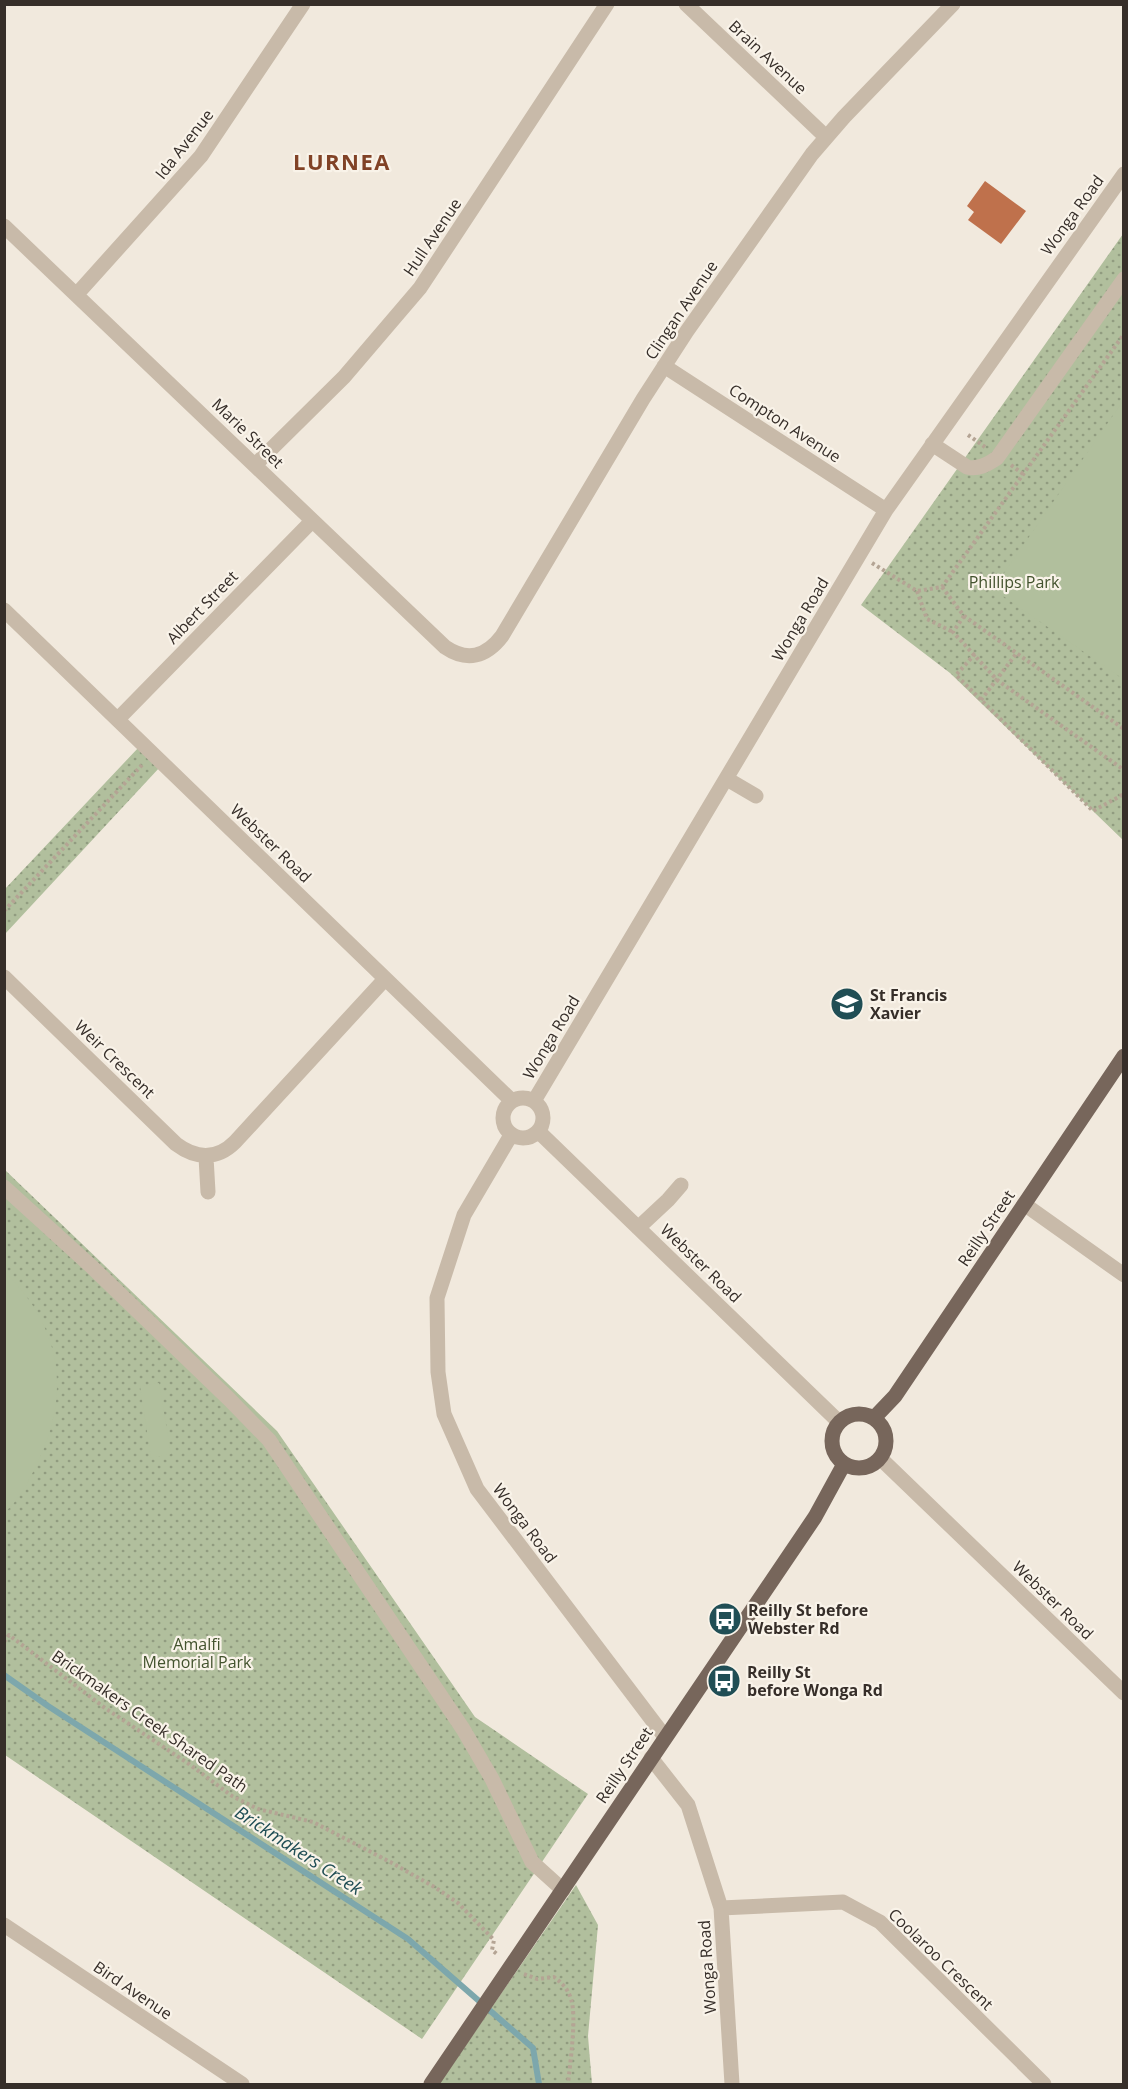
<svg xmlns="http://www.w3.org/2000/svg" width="1128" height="2089" viewBox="0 0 1128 2089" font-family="'Open Sans',sans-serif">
	<defs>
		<pattern id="grass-dots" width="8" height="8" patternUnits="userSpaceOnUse" patternTransform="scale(1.5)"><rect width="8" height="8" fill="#b1bf9d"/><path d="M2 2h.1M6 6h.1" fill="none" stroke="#919c80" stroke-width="1.8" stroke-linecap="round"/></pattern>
	</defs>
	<rect width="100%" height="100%" fill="#f1e9dd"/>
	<path fill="url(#grass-dots)" d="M1123,234V840L950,673L861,605Z
		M139,747L160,767L5,934L4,890Z
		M4,1169L277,1431L475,1717L588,1794L422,2039L5,1755Z
		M576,1885L598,1925L588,2036L592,2084H439Z"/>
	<path fill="#b1bf9d" d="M1123,401V679L993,589Z
		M5,1272C61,1327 72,1392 37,1464C28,1482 20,1499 5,1512Z
		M159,1383L171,1454L151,1458L140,1386Z"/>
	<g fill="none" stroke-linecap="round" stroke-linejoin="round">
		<path stroke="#7da7ac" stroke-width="6" d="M4,1675L48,1706L408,1939L533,2048L539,2084"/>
	</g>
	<path fill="#bf714c" d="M985,181L1026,211L1001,244L968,220L974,212L967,206Z"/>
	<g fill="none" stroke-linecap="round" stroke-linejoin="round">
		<path stroke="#b4a494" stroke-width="4" stroke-dasharray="3 3" stroke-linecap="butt" d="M968,435L985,447
			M1011,465L1023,474
			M872,563L917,591L942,587L1124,334
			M942,587L964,616L1124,729
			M917,591L927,619L953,632
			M964,616L953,632L997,680L1124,770
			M975,654L956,675L1093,811L1124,794
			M981,700L1016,654
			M4,911L142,765
			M4,1642L9,1635L105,1708L189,1764L232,1796L258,1809L313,1822L394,1864L436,1888L458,1903L494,1940L492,1950L498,1955
			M524,1974L537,1979L554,1977C562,1983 568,1989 571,1999C577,2016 570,2064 568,2084"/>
		<path stroke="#c8baa9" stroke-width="15" d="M686,4L826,137
			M4,226L445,647C467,662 486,657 502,636L643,399L687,331L812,154L844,117L953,4
			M77,294L201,156L303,4
			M664,366L886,510
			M932,444L967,467C978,470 988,464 997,458L1124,279
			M255,465L344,377L420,288L607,4
			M4,610L512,1101
			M118,719L312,521
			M727,779L756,796
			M4,977L176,1144C196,1159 217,1160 235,1142L385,979
			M503 1118a20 20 0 1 1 40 0a20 20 0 1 1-40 0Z
			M534,1101L886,510L1124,174
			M538,1131L839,1422
			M511,1135L464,1215L437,1298L438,1372L444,1414L477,1489L665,1737
			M206,1157L208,1192
			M4,1187L92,1267L229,1399L269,1440L463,1729L492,1779L532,1862L563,1890
			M1024,1204L1124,1275
			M638,1228L668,1200L681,1185
			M880,1458L1124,1693
			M651,1758L688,1805L721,1908L732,2084
			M721,1908L843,1902L880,1922L1044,2084
			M4,1925L242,2084"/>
		<path stroke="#77665b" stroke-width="15" d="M832 1441a27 27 0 1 1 54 0a27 27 0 1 1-54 0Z
			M874,1418L895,1396L1124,1056
			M431,2084L815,1517L844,1464"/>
	</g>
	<defs>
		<symbol id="school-disc" viewBox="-11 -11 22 22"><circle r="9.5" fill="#204e55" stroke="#f9f3e9"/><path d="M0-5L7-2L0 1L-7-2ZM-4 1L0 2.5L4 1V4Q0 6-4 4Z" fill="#fff"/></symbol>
		<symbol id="bus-disc" viewBox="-11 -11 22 22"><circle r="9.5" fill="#204e55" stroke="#f9f3e9"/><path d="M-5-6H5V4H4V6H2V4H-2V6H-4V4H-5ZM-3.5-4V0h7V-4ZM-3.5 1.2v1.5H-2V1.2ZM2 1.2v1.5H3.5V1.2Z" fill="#fff"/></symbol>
	</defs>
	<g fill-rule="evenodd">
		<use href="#school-disc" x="828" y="985" width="38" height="38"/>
		<use href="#bus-disc" x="706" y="1600" width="38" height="38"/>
		<use href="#bus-disc" x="705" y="1662" width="38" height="38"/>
	</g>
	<g text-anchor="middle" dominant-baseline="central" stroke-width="4.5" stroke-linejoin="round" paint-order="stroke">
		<g font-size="16" fill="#362e29" stroke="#f9f3e9">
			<text transform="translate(768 57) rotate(43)">Brain Avenue</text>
			<text transform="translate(184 144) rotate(-52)">Ida Avenue</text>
			<text transform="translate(1072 215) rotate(-54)">Wonga Road</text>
			<text transform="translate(432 237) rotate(-56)">Hull Avenue</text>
			<text transform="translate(681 310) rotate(-56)">Clingan Avenue</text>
			<text transform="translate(785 423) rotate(33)">Compton Avenue</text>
			<text transform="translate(248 433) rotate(44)">Marie Street</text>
			<text transform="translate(202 607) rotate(-46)">Albert Street</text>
			<text transform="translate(800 619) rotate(-59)">Wonga Road</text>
			<text transform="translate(271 843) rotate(44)">Webster Road</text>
			<text transform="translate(551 1037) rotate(-59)">Wonga Road</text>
			<text transform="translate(115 1059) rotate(44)">Weir Crescent</text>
			<text transform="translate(986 1228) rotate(-56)">Reilly Street</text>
			<text transform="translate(701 1263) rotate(44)">Webster Road</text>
			<text transform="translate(525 1523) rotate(53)">Wonga Road</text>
			<text transform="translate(1053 1600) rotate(44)">Webster Road</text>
			<text transform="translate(150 1721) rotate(35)">Brickmakers Creek Shared Path</text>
			<text transform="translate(624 1765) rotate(-56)">Reilly Street</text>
			<text transform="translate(941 1959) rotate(44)">Coolaroo Crescent</text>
			<text transform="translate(707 1967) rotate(-94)">Wonga Road</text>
			<text transform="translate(133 1990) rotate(34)">Bird Avenue</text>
		</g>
		<g font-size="16" fill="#43532e" stroke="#f9f3e9">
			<text x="1014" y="582">Phillips Park</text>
			<text x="197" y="1644">Amalfi<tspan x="197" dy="18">Memorial Park</tspan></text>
		</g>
		<g font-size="16" font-weight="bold" fill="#362e29" stroke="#f9f3e9" text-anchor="start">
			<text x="870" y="995">St Francis<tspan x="870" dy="18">Xavier</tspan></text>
			<text x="748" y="1610">Reilly St before<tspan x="748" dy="18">Webster Rd</tspan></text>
			<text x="747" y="1672">Reilly St<tspan x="747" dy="18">before Wonga Rd</tspan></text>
		</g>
		<g font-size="18" font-style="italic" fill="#204e55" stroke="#f9f3e9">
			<text transform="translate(299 1850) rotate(33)">Brickmakers Creek</text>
		</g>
		<g font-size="22" font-weight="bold" letter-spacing="1.5" fill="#814226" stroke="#f9f3e9">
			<text x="342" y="161">LURNEA</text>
		</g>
	</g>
	<rect width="1128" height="2089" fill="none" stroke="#362e29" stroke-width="12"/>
</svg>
